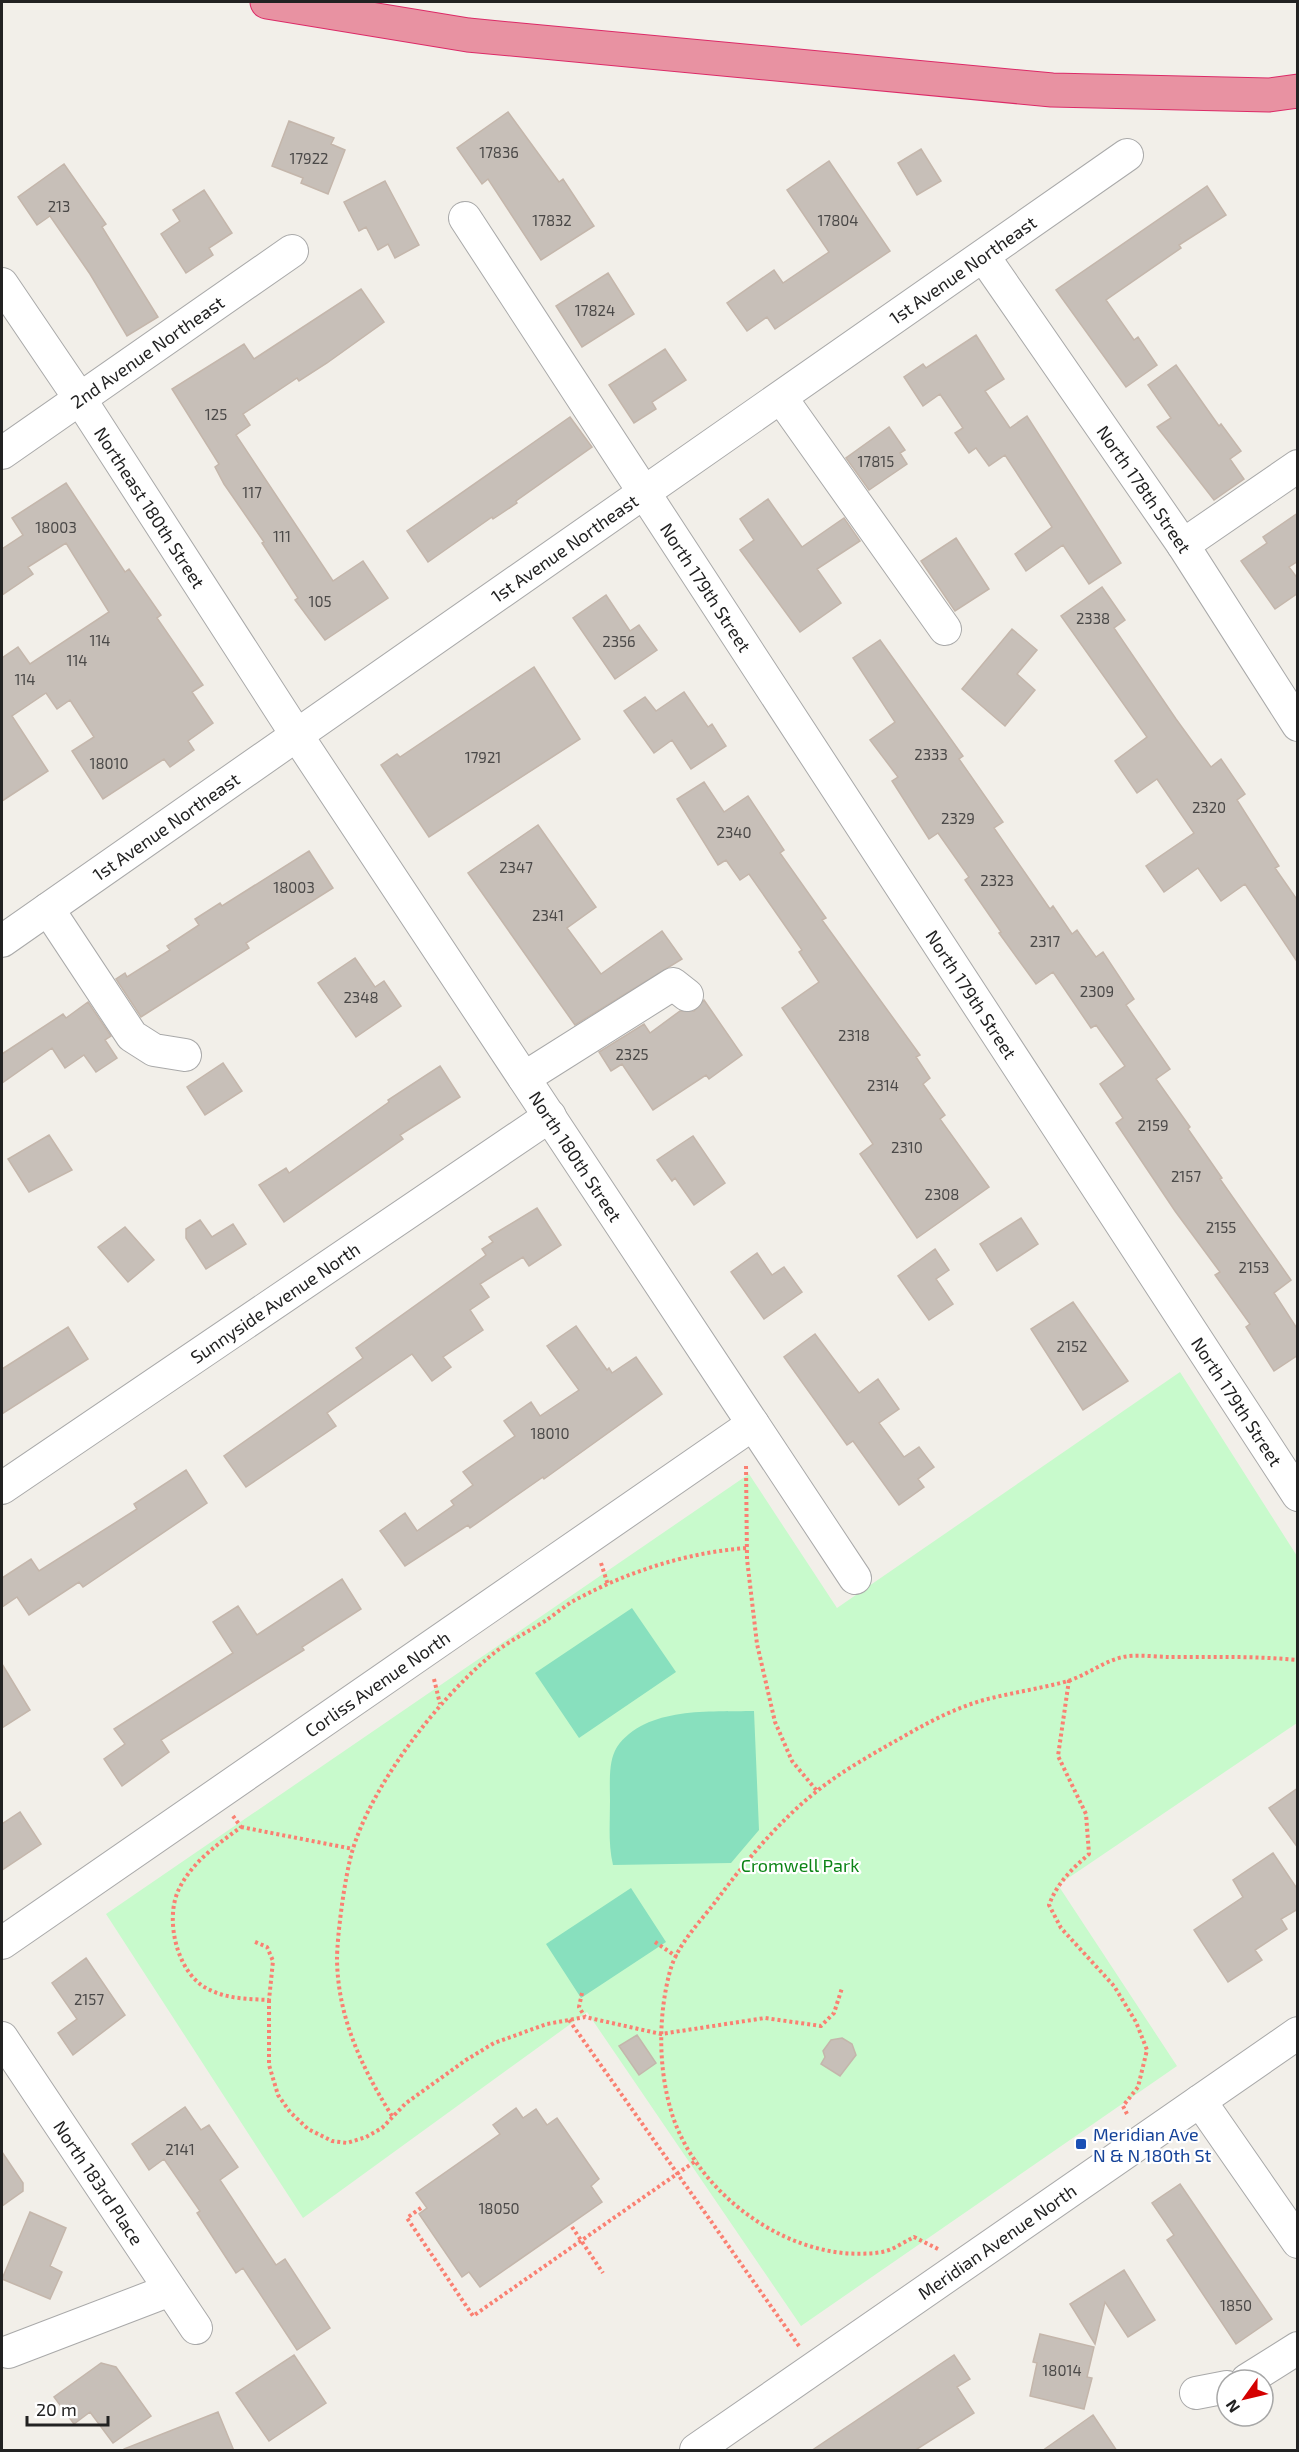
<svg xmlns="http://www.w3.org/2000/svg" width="1299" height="2452" viewBox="0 0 1299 2452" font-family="'Exo 2',sans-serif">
	<rect width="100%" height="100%" fill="#f2efe9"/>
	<path fill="#c8facc" d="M1180,1372L1297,1556V1723L1058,1885L1177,2066L801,2326L587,2012L303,2218L106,1914L749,1474L837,1608Z"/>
	<path fill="#88e0be" d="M632,1608L676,1672L579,1738L535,1673Z
		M754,1711L759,1830L731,1863L613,1865C608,1844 610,1823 610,1801C610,1784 608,1761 617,1747C646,1706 711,1712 754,1711Z
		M631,1888L666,1942L581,1998L546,1944Z"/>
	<path fill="#c7bfb8" stroke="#c4b6ab" stroke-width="1.5" d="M508,112L559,182L563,179L594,226L541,260L488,179L482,184L457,148Z
		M289,121L334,138L331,144L345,150L328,194L301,183L303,178L272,166Z
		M921,149L941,181L917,195L898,163Z
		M829,161L890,251L775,329L767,317L747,331L727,303L774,270L783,283L829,252L787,190Z
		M64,164L106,224L102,227L158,317L127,336L90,274L50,216L37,225L18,197Z
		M385,181L419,245L395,258L388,244L378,250L366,227L359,231L344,202Z
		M1207,186L1226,215L1179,245L1181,248L1106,300L1134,340L1138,337L1157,365L1126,387L1056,290Z
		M204,190L232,233L209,248L213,255L186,273L161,234L180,221L173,210Z
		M608,273L634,314L582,347L556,306Z
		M361,289L384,322L327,363L299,381L297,378L243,414L250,425L236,435L333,581L363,561L388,598L325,640L295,600L298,598L262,543L264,542L224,484L215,467L219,464L172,389L244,344L254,359Z
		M976,335L1004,379L985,391L1010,428L1027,416L1121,563L1089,584L1063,545L1026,571L1015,554L1052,527L1005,455L989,466L976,448L969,453L955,433L963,428L940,394L923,406L904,377L923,364L926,368Z
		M665,349L686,380L652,402L656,409L634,423L609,385Z
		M1176,365L1219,426L1221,424L1241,451L1230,459L1244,479L1214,500L1157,427L1171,418L1148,385Z
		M570,417L592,447L516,501L517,503L493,519L492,517L428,562L407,531Z
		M889,427L905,450L900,453L907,464L869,490L846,458Z
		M66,483L125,572L129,569L161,615L157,618L203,685L192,692L213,723L188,741L194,750L170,767L164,759L103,799L72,751L94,737L70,700L57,709L46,693L12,716L48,771L2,801V658L18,647L30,664L109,612L66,543L28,567L33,574L2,595V549L23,535L12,518Z
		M768,499L802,547L844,518L860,541L817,569L841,603L800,632L740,550L754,540L740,519Z
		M1298,513V561L1289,567L1298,579V593L1275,609L1241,561L1267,543L1263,537Z
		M956,538L989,589L955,611L921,561Z
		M1102,587L1125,620L1114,628L1176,719L1211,767L1221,759L1245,794L1237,800L1279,866L1275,868L1298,901V963L1245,884L1221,901L1198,868L1164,892L1146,866L1194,833L1157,779L1137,793L1115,761L1147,737L1061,616Z
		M606,595L630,631L639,625L657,650L615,679L573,618Z
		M1012,629L1037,650L1017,674L1035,690L1005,726L962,689Z
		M880,640L963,756L959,759L1003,822L994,828L1050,909L1053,906L1072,934L1077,930L1096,957L1103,952L1134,999L1126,1005L1170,1069L1156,1079L1190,1127L1188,1129L1222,1178L1220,1179L1291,1280L1274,1293L1298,1330V1355L1274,1371L1246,1327L1250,1324L1215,1275L1220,1272L1175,1211L1116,1123L1123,1118L1100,1084L1125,1066L1096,1025L1091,1028L1053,972L1036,984L999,933L1001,932L965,880L969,877L938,833L929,839L892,781L898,777L870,740L895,722L853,658Z
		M534,667L580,739L429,837L381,765L397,754L400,757Z
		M684,692L708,727L712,724L726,746L691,769L672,740L654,753L624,711L645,697L656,711Z
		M704,782L724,812L748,796L784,850L780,853L826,918L822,920L920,1055L916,1057L930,1078L923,1084L945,1115L940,1119L989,1187L917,1238L860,1154L873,1144L782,1008L819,982L799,952L802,950L749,874L740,880L726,860L718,865L677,799Z
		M538,825L596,907L567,928L601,974L662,931L682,959L575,1025L468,873Z
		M309,851L333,888L246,943L249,948L141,1017L116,979L125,973L127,977L170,950L167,946L199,925L195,919L220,903L222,906Z
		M355,958L375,987L384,981L401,1006L356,1037L318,983Z
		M704,1000L742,1055L709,1079L706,1075L653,1110L622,1064L611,1071L599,1052L644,1024L650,1033L680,1011H694Z
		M88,1002L111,1036L105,1040L117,1058L96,1072L84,1055L65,1068L52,1048L2,1083V1054L63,1014L66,1018Z
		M223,1063L242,1091L205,1115L187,1087Z
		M440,1066L460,1097L400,1135L403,1139L284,1222L259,1185L286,1168L289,1173L389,1102L388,1100Z
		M49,1135L72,1170L29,1192L8,1159Z
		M693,1136L725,1183L694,1205L675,1178L672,1181L657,1160Z
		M537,1208L561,1245L529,1266L523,1257L480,1284L489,1297L470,1310L483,1330L443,1357L451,1367L432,1381L412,1354L327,1413L336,1426L246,1487L224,1456L363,1358L356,1348L486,1255L482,1249L493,1242L489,1237Z
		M1021,1218L1038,1244L997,1271L980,1244Z
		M200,1220L212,1237L233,1224L246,1244L206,1269L186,1238V1229Z
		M125,1227L154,1260L128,1282L98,1247Z
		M935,1249L949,1270L936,1279L953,1304L929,1320L898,1276Z
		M757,1253L772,1275L784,1267L802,1292L764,1319L731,1272Z
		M1073,1302L1128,1381L1083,1410L1031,1329Z
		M576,1326L607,1370L609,1368L612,1373L636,1357L662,1394L544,1479L543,1477L470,1528L468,1525L405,1566L380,1531L405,1513L417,1531L454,1505L451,1501L473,1485L463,1472L515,1436L504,1421L531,1402L540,1416L579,1390L547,1346Z
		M68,1327L88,1359L2,1414V1369Z
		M815,1334L859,1393L878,1379L899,1409L879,1423L904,1457L919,1447L934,1467L918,1479L924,1487L899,1505L853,1441L847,1445L784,1357Z
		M186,1470L207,1503L83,1587L79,1582L29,1615L17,1597L2,1607V1578L31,1559L39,1571L137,1509L134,1504Z
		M342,1579L361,1609L302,1647L304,1650L161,1740L169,1752L122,1786L104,1759L125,1744L114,1729L233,1653L213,1622L238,1606L257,1635Z
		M2,1664L30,1710L2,1728Z
		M1298,1788V1848L1269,1808Z
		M20,1812L41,1844L2,1870V1824Z
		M1273,1853L1298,1890V1909L1281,1919L1287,1929L1255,1950L1262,1960L1228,1982L1194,1930L1243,1897L1233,1880Z
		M86,1958L125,2015L73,2055L58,2033L77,2019L52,1983Z
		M637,2035L656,2063L639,2075L619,2046Z
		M842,2038L852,2044L856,2055L840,2076L821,2064L825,2057L823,2051L831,2040Z
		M185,2107L201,2130L209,2125L238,2167L220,2180L276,2265L285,2259L330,2328L297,2350L243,2268L236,2273L197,2213L200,2211L164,2159L149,2170L132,2144Z
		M516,2108L523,2118L536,2109L547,2125L557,2118L599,2179L591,2186L602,2202L480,2287L469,2272L462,2277L419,2214L427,2208L416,2193L500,2134L493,2125Z
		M2,2152L23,2183V2191L2,2206Z
		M1180,2184L1272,2319L1236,2344L1167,2240L1174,2235L1152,2203Z
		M30,2212L66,2228L50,2266L62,2272L50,2299L2,2279Z
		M1124,2270L1155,2320L1128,2337L1105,2302L1095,2344L1070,2304Z
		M1040,2334L1094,2347L1087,2377L1092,2378L1084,2409L1030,2396L1037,2363L1033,2362Z
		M294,2355L326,2403L269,2441L236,2393Z
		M954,2355L970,2379L957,2387L974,2413L914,2451H811Z
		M101,2363L116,2367L151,2416L113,2443L90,2412L74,2424L54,2397Z
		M218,2412L234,2451H124V2449Z
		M1093,2415L1117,2451H1042Z"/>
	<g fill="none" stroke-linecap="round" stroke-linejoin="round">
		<defs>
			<g id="minor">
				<path id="s1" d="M465,218L1298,1495"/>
				<path id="s2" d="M984,257L1183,545L1298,725"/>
				<path id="s3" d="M2,284L80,399L296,734L855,1578"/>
				<path d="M782,399L945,629"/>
				<path id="s4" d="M2,453L292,251"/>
				<path d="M1183,545L1298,466"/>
				<path d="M48,909L132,1036L154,1050L185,1055"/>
				<path id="s5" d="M2,941L1127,155"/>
				<path d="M524,1078L673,984L687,995"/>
				<path id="s6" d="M2,1488L550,1116"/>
				<path id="s7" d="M2,1943L753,1424"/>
				<path id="s8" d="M2,2038L196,2328"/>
				<path d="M1200,2101L1298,2242"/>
				<path d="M8,2352L170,2290"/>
				<path d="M1247,2380L1298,2348"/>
				<path d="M1196,2393L1227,2387"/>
				<path id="s9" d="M696,2450L1298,2033"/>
			</g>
			<path id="highway" d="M267,2L468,35L1052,90L1269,95L1298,91"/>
		</defs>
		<use href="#minor" stroke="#a9a9a9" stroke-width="34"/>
		<use href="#highway" stroke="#dc2a67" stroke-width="35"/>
		<path stroke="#fa8072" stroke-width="4" stroke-dasharray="3 3" stroke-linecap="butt" d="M746,1466L747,1559L757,1644L775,1722L792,1761L817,1791
			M601,1563L608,1585
			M434,1679L440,1704
			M1069,1680L1058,1756L1086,1814L1089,1854C1072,1869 1057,1883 1049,1905L1061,1928L1114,1986L1136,2022L1147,2050L1138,2087L1123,2106L1127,2114
			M233,1816L241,1827C218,1844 192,1862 179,1889C164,1919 177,1976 210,1990C228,1999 249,1999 269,2000L273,1961L267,1947L253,1941
			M241,1827L353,1849
			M655,1942L677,1957
			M582,1993L579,2007L585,2017
			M269,2000V2065L278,2095L290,2112L308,2129L332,2141L347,2143L366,2137L382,2128L406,2103L466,2060L494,2043L547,2024L585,2017L661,2034L765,2018L821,2026L834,2013L842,1988
			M569,2020L799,2346
			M392,2116C362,2068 338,2018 337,1960C337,1935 345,1876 352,1852C371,1786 436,1702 488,1658C505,1643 526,1633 545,1621C557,1613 569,1602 583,1596C632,1570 691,1552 747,1548
			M421,2208L407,2218L473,2316L697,2160
			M572,2227L603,2273
			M938,2249L914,2237C904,2242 893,2250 882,2252C794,2266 698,2196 672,2114C658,2069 658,2016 670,1971C677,1945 700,1922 716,1901C745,1862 779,1821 817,1791C842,1771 871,1755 899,1739C925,1724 951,1710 980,1701C1009,1693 1039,1689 1068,1681C1087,1675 1104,1661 1123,1657C1138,1654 1156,1657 1171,1657C1214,1657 1255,1656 1298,1660"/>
		<use href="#minor" stroke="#fff" stroke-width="32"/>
		<use href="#highway" stroke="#e892a2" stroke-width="33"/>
	</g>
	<rect fill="#1a4fb4" stroke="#fff" stroke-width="2" x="1075" y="2138" width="12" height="12" rx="3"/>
	<g text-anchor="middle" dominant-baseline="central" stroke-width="4.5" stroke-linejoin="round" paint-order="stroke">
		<g font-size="15" fill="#4b4948">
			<text x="499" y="152">17836</text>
			<text x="309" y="158">17922</text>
			<text x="59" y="206">213</text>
			<text x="552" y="220">17832</text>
			<text x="838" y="220">17804</text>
			<text x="595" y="310">17824</text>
			<text x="216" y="414">125</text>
			<text x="876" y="461">17815</text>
			<text x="252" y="492">117</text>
			<text x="56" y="527">18003</text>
			<text x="282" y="536">111</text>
			<text x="320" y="601">105</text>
			<text x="1093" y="618">2338</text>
			<text x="100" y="640">114</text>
			<text x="619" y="641">2356</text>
			<text x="77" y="660">114</text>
			<text x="25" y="679">114</text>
			<text x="931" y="754">2333</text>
			<text x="483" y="757">17921</text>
			<text x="109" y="763">18010</text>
			<text x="1209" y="807">2320</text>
			<text x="958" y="818">2329</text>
			<text x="734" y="832">2340</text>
			<text x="516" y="867">2347</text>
			<text x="997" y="880">2323</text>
			<text x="294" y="887">18003</text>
			<text x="548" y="915">2341</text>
			<text x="1045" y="941">2317</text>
			<text x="1097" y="991">2309</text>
			<text x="361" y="997">2348</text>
			<text x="854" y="1035">2318</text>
			<text x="632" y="1054">2325</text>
			<text x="883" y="1085">2314</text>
			<text x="1153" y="1125">2159</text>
			<text x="907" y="1147">2310</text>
			<text x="1186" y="1176">2157</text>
			<text x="942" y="1194">2308</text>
			<text x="1221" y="1227">2155</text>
			<text x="1254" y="1267">2153</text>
			<text x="1072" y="1346">2152</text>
			<text x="550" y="1433">18010</text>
			<text x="89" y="1999">2157</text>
			<text x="180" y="2149">2141</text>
			<text x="499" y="2208">18050</text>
			<text x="1236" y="2305">1850</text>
			<text x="1062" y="2370">18014</text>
		</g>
		<g font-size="18" fill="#222" stroke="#fff">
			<text stroke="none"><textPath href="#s5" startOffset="1172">1st Avenue Northeast</textPath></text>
			<text stroke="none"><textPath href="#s4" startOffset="177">2nd Avenue Northeast</textPath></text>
			<text stroke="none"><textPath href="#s2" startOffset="282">North 178th Street</textPath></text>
			<text stroke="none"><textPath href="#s3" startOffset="268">Northeast 180th Street</textPath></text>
			<text stroke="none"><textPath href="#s5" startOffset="686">1st Avenue Northeast</textPath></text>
			<text stroke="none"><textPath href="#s1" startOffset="441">North 179th Street</textPath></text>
			<text stroke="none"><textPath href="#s5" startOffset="200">1st Avenue Northeast</textPath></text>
			<text stroke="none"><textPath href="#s1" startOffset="927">North 179th Street</textPath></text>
			<text stroke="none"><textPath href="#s3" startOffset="1044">North 180th Street</textPath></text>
			<text stroke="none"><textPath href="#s6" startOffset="330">Sunnyside Avenue North</textPath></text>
			<text stroke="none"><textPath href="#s1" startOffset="1413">North 179th Street</textPath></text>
			<text stroke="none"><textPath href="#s7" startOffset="456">Corliss Avenue North</textPath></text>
			<text stroke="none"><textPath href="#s8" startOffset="174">North 183rd Place</textPath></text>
			<text stroke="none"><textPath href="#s9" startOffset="366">Meridian Avenue North</textPath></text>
		</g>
		<g font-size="18" fill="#0c8416" stroke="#fff">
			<text x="800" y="1865">Cromwell Park</text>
		</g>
		<g font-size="18" fill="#164399" stroke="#fff" text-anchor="start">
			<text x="1093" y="2134">Meridian Ave<tspan x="1093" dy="21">N &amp; N 180th St</tspan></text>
		</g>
	</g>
	<rect width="1299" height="2452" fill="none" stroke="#222222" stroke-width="6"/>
	<g transform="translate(1245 2398) rotate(236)"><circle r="28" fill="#ffffff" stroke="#a7a7a7" stroke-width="1.5"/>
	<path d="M0-4.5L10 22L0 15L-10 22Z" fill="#d40000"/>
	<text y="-9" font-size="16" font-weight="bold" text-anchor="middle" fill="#222222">N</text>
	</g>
	<path d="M27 2416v9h81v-9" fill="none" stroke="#222222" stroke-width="3"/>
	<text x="36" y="2416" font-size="18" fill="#222222" stroke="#ffffff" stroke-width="4.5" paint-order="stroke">20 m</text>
</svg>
